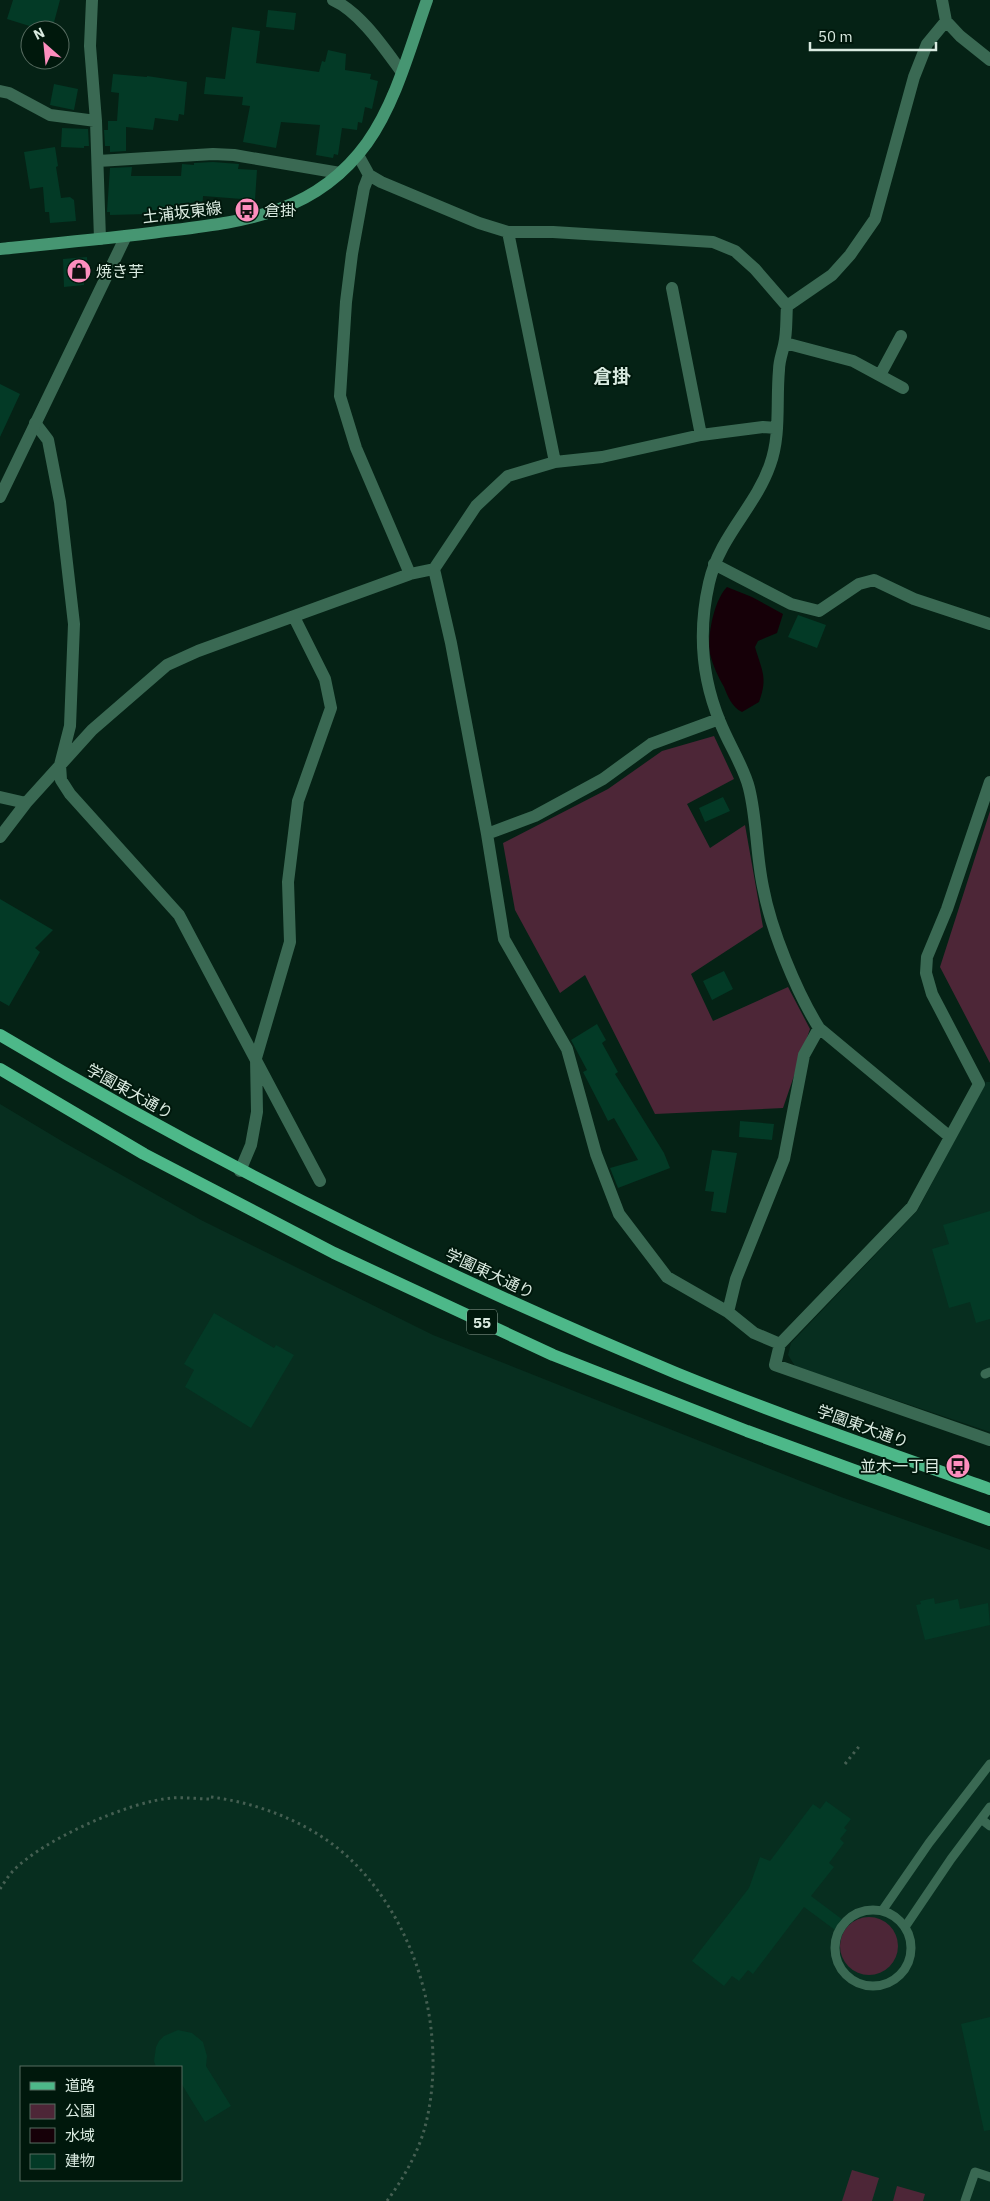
<svg xmlns="http://www.w3.org/2000/svg" width="990" height="2201" viewBox="0 0 990 2201" font-family="'IBM Plex Sans','Noto Sans JP',sans-serif">
	<rect width="100%" height="100%" fill="#052215"/>
	<path fill="#072e1f" fill-rule="evenodd" d="M986,1082H990V1432L795,1366L788,1355L791,1343L917,1211Z
		M0,1104L65,1143L201,1220L433,1335L841,1497L990,1550V2201H0ZM21,2067H181V2180H21Z"/>
	<path fill="#4d2637" d="M714,736L734,779L687,804L710,848L745,825L763,927L691,974L713,1021L788,987L810,1029L783,1108L655,1114L585,975L560,993L515,910L503,843L608,789L662,751Z
		M990,811V1063L940,967Z
		M840 1946a29 29 0 1 1 58 0a29 29 0 1 1-58 0Z
		M852,2170L879,2178L872,2201H842Z
		M897,2186L925,2194L923,2201H893Z"/>
	<path fill="#160008" d="M727,587L752,597L783,614L777,633L758,641L755,647C762,671 768,677 759,702L742,712C732,707 728,697 724,687C718,677 713,666 710,654C707,636 714,600 727,587Z"/>
	<path fill="#033a26" d="M13,0H60L53,26L37,22L36,28L7,19Z
		M268,10L296,13L294,30L266,27Z
		M232,27L260,31L256,63L319,72L322,61L325,62L328,50L346,54L345,70L371,74L370,79L378,81L372,109L365,107L362,123L358,122L357,130L342,128L338,155L334,154L333,158L316,155L320,125L281,122L276,148L243,142L250,106L242,105L243,97L204,94L206,77L225,79Z
		M113,74L147,77V76L187,82L184,115L179,114L178,121L155,118L153,130L126,127V151L110,152V146H105L104,130H108V121H117L119,93L111,92Z
		M54,84L78,89L74,110L50,105Z
		M62,128L88,129L89,146H84V148L61,147Z
		M55,147L58,166L56,167L61,198L70,197L74,200L76,221L50,223L49,212H45L43,187L30,189L24,152Z
		M213,162L239,164L238,169L257,170L255,200L203,196L202,216L181,214V210H148V214L110,215V212H107L110,168L132,167L131,176H181L182,164L194,165V163Z
		M87,257L88,275H83L84,285L64,287L63,259Z
		M0,384L20,394L0,437Z
		M798,615L826,625L817,648L788,637Z
		M723,797L730,811L705,822L699,808Z
		M0,899L53,930L35,948L40,952L9,1006L0,1001Z
		M724,971L733,989L712,1000L703,981Z
		M597,1024L606,1040L602,1043L618,1072L615,1074L664,1153L670,1168L618,1188L610,1168L638,1160L614,1118L608,1121L600,1105L583,1072L587,1070L571,1040Z
		M740,1121L774,1124L772,1140L739,1137Z
		M712,1150L737,1153L726,1213L711,1211L714,1192L705,1191Z
		M990,1211V1319L976,1323L970,1302L949,1308L932,1249L949,1244L943,1225Z
		M214,1313L274,1348L276,1345L294,1355L251,1428L185,1387L194,1370L184,1364Z
		M934,1598L935,1604L958,1599L960,1609L988,1603L990,1625L925,1640L916,1605L921,1604L920,1601Z
		M826,1801L851,1819L844,1828L847,1830L840,1839L844,1843L829,1863L834,1867L811,1896L843,1920L835,1930L804,1907L753,1974L748,1970L739,1981L732,1976L724,1986L692,1961L749,1888L760,1857L770,1861L813,1804L820,1809Z
		M990,2017V2130L984,2131L961,2024Z
		M178,2030L192,2033L203,2042L207,2056L206,2066L231,2106L205,2122L181,2083V2067H156L154,2061L156,2047L159,2041L164,2036Z"/>
	<g fill="none" stroke-linecap="round" stroke-linejoin="round">
		<path stroke="#455f52" stroke-width="3" stroke-dasharray="2.5 4" stroke-linecap="butt" d="M845,1764L861,1744
			M211,1797C259,1803 311,1823 348,1857C418,1922 449,2035 425,2127C418,2153 403,2179 387,2201
			M0,1889C4,1883 8,1876 13,1871C42,1840 130,1801 172,1798C185,1797 198,1799 211,1799"/>
		<path stroke="#3a6953" stroke-width="9" d="M985,1374L990,1372
			M981,1819L990,1826
			M835 1948a38 38 0 1 1 76 0a38 38 0 1 1-76 0Z
			M882,1911L929,1843L990,1764
			M905,1927L951,1859L990,1807
			M965,2201L975,2172L990,2177"/>
		<path stroke="#3a6953" stroke-width="12" d="M92,0L90,46L96,121L100,239
			M333,0C360,12 384,48 401,71
			M942,0L946,21L960,36L990,60
			M0,91L9,93L50,115L96,121
			M358,155L369,175L364,188L352,254L346,302L340,396L356,448L410,574
			M98,161L213,154L234,155L340,173
			M369,175L381,182L479,223L508,232H553L713,242L735,251L755,269L787,306C786,319 787,333 784,345C782,354 779,361 779,370C776,402 781,435 770,465C755,508 720,535 709,583C698,631 701,676 720,722C728,743 744,767 749,788C757,820 756,854 763,887C771,930 796,991 819,1028L950,1137
			M508,232L555,462
			M672,288L701,435
			M787,306L832,275L850,255L875,219L914,77L927,44L946,21
			M785,343L853,361L903,388
			M880,375L901,336
			M35,423L48,440L60,502L74,624L70,726L60,765L61,780L70,794L179,915L320,1181
			M777,428L763,427L701,435L602,457L555,462L508,476L476,506L434,569L451,643L487,834L504,939L567,1049L596,1154L619,1214L667,1277L728,1312L754,1333L780,1344
			M714,564L791,604L819,611L859,584L874,580L914,599L990,624
			M990,782L947,909L927,957L926,973L932,994L979,1084L912,1207L780,1344L775,1365L990,1440
			M0,797L26,803
			M487,834L535,816L603,779L651,744L719,719
			M0,837L26,803L92,730L167,665L198,651L410,574L434,569
			M240,1171L251,1145L257,1112L256,1058L290,942L288,882L298,801L331,708L325,679L294,617
			M728,1312L736,1279L784,1159L804,1055L819,1028"/>
		<path stroke="#3a6953" stroke-width="12" d="M0,497L126,236"/>
		<path stroke="#469672" stroke-width="12" d="M0,249C50,244 101,239 151,233C235,222 312,219 367,143C396,102 410,48 427,0"/>
		<path stroke="#4db889" stroke-width="12" d="M0,1035C216,1164 443,1276 676,1373C779,1415 885,1452 990,1489
			M0,1069L144,1154L334,1253L553,1355L747,1431L990,1520"/>
	</g>
	<defs>
		<symbol id="bus-disc" viewBox="-11 -11 22 22"><circle r="9.5" fill="#fd8ebe" stroke="#00180c"/><path d="M-5-6H5V4H4V6H2V4H-2V6H-4V4H-5ZM-3.5-4V0h7V-4ZM-3.5 1.2v1.5H-2V1.2ZM2 1.2v1.5H3.5V1.2Z" fill="#111"/></symbol>
		<symbol id="shop-disc" viewBox="-11 -11 22 22"><circle r="9.5" fill="#fd8ebe" stroke="#00180c"/><path d="M-5-2.5h2.3a2.7 3.5 0 0 1 5.4 0H5L5.5 6h-11ZM-1.5-2.5h3a1.5 2.3 0 0 0-3 0Z" fill="#111"/></symbol>
	</defs>
	<g fill-rule="evenodd">
		<use href="#bus-disc" x="233" y="196" width="28" height="28"/>
		<use href="#shop-disc" x="65" y="257" width="28" height="28"/>
		<use href="#bus-disc" x="944" y="1452" width="28" height="28"/>
	</g>
	<g text-anchor="middle" dominant-baseline="central" stroke-width="4" stroke-linejoin="round" paint-order="stroke">
		<rect fill="#00180c" stroke="#99aca1" stroke-width="1" x="467" y="1309.5" width="30" height="25" rx="4"/>
		<g font-size="15" font-weight="bold" fill="#daebe1">
			<text x="482" y="1322">55</text>
		</g>
		<g font-size="16" fill="#daebe1" stroke="#00180c" text-anchor="start">
			<text x="264" y="210">倉掛</text>
			<text x="96" y="271">焼き芋</text>
			<text x="940" y="1466" text-anchor="end">並木一丁目</text>
		</g>
		<g font-size="16" fill="#daebe1" stroke="#00180c">
			<text transform="translate(182 212) rotate(-7)">土浦坂東線</text>
			<text transform="translate(130 1091) rotate(29)">学園東大通り</text>
			<text transform="translate(490 1273) rotate(25)">学園東大通り</text>
			<text transform="translate(863 1426) rotate(20)">学園東大通り</text>
		</g>
		<g font-size="19" font-weight="bold" fill="#daebe1" stroke="#00180c">
			<text x="612" y="376">倉掛</text>
		</g>
	</g>
	<rect x="20" y="2066" width="162" height="115" fill="#00180c" stroke="#576c61"/>
	<rect x="30" y="2082" width="25" height="8" fill="#4db889" stroke="#576c61"/>
	<text x="65" y="2091" font-size="15" fill="#daebe1">道路</text>
	<rect x="30" y="2104" width="25" height="15" fill="#4d2637" stroke="#576c61"/>
	<text x="65" y="2116" font-size="15" fill="#daebe1">公園</text>
	<rect x="30" y="2128" width="25" height="15" fill="#160008" stroke="#576c61"/>
	<text x="65" y="2141" font-size="15" fill="#daebe1">水域</text>
	<rect x="30" y="2154" width="25" height="15" fill="#033a26" stroke="#576c61"/>
	<text x="65" y="2166" font-size="15" fill="#daebe1">建物</text>
	<g transform="translate(45 45) rotate(333)"><circle r="24" fill="#00180c" stroke="#576c61"/>
	<path d="M0-4L9 19L0 12L-9 19Z" fill="#fd8ebe"/>
	<text y="-8" font-size="14" font-weight="bold" text-anchor="middle" fill="#daebe1">N</text>
	</g>
	<path d="M810 42v8h126v-8" fill="none" stroke="#daebe1" stroke-width="2.5"/>
	<text x="818" y="42" font-size="15" fill="#daebe1" stroke="#00180c" stroke-width="4" paint-order="stroke">50 m</text>
</svg>
